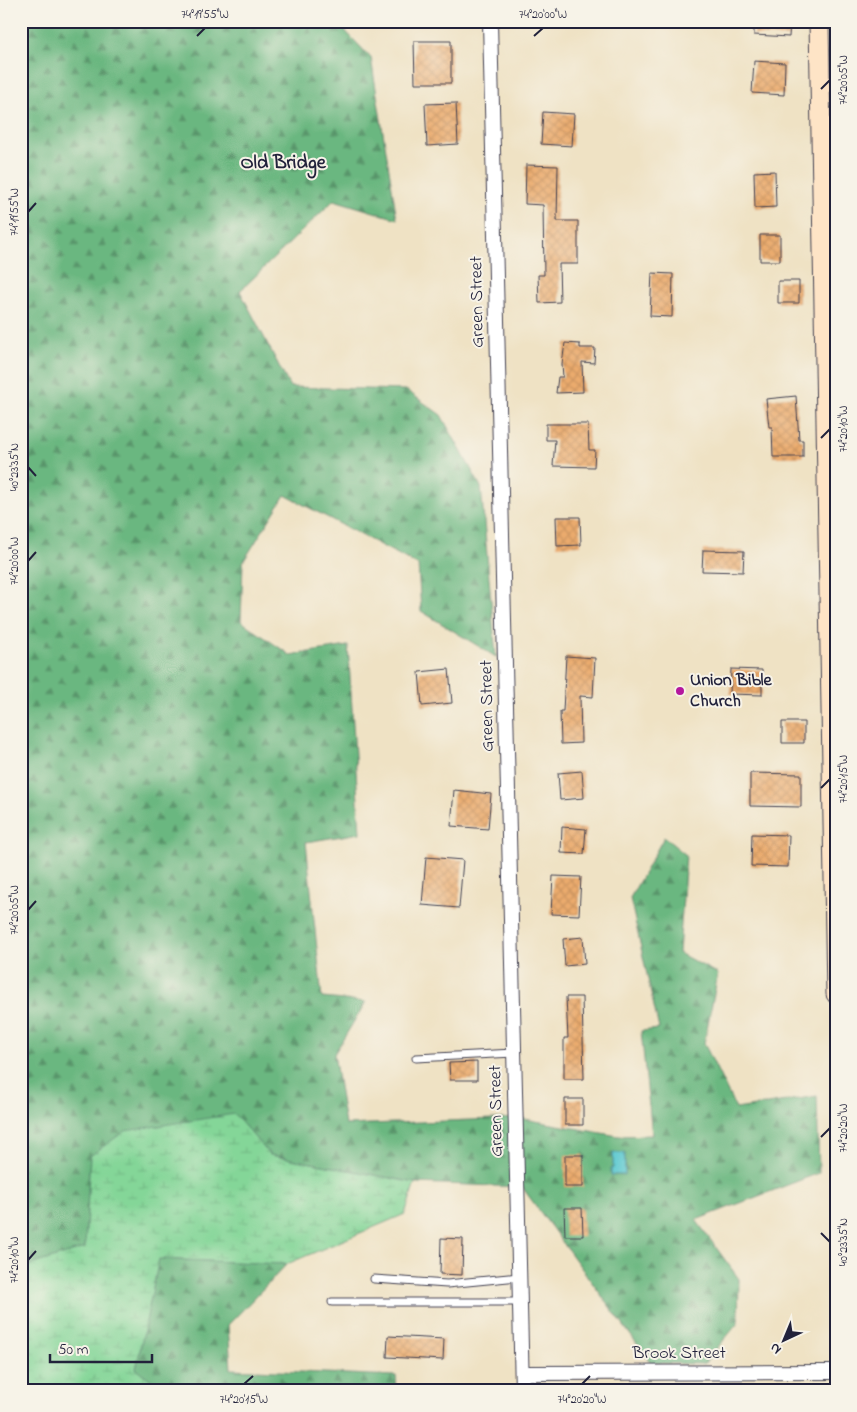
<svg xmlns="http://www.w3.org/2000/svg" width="857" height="1412" viewBox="0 0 857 1412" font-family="'Indie Flower',sans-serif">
	<defs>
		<pattern id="forest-firs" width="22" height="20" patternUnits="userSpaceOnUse" patternTransform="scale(1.25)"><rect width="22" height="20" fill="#6bb780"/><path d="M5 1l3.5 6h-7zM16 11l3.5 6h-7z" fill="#58946a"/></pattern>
		<pattern id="wetland-marsh" width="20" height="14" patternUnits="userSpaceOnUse" patternTransform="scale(1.25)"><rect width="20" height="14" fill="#84d698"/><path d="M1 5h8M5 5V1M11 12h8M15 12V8" fill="none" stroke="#72b784"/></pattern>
		<pattern id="building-cross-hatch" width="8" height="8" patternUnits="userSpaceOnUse" patternTransform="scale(1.25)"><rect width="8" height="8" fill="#ebab6d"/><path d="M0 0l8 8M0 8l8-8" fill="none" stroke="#c9935f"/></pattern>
	</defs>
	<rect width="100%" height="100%" fill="#f7f3e8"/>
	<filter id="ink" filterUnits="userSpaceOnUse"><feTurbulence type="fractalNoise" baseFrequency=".02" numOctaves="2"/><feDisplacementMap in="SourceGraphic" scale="10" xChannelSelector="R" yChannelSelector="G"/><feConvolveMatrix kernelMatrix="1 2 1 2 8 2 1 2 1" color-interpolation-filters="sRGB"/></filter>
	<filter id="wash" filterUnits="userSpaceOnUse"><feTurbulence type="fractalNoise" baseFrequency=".0096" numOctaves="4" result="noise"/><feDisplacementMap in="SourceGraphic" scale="20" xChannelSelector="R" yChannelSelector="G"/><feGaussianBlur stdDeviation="1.12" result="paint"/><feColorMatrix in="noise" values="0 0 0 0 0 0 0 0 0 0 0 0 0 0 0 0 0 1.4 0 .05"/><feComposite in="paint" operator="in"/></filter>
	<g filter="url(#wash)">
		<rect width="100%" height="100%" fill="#efe2c4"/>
		<path fill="url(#forest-firs)" stroke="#466c5e" d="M21,21H336L371,58L397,219L334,200L240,291L290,387L406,390L441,415L481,487L496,657L421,611L418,565L285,495L243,562L241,621L290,655L348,646L360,833L306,842L322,998L366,1002L334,1054L345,1125L519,1118L618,1136L652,1135L641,1031L659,1029L630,898L664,837L686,855L679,953L718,974L704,1043L736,1109L817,1096L819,1173L696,1220L739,1279L738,1323L704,1364L651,1363L522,1187L415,1183L270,1155L234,1114L90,1155L85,1248L21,1268Z
			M159,1259L287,1264L228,1325L231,1369L396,1376L397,1391H167L136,1369Z"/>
		<path fill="url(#wetland-marsh)" stroke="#537c6a" d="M234,1114L270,1155L415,1183L405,1214L287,1264L159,1259L136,1369L167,1391H21V1268L85,1248L90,1156L125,1131Z"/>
		<path fill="#5bc9d0" stroke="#3e7686" d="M613,1153H625V1175H611V1168H613Z"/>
		<g id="blocks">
			<path fill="url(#building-cross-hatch)" d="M754,21H790L789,37L754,35Z
				M414,41H451V83H415Z
				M754,61L785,63L784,95L752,93Z
				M456,103L458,144L427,146L425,104Z
				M543,112L574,114L572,146L541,144Z
				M526,165L558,166L557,221H578V264H559L560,302L539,303L538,275H544L543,205L525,204Z
				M775,171L776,207L755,208L754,172Z
				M760,235H780V261H760Z
				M652,273L673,274L672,317L650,316Z
				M778,281H799V303H778Z
				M565,343L580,344V348H595L594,363L582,362L583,392L556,393L558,377H563L562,364Z
				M796,396L799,440H803V457H773L772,427H769L766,399Z
				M546,424H588L589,450H595L594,467L553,466L555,440H546Z
				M556,517H580L581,545L557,546Z
				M703,550L744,551L743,572L702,571Z
				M566,656L595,658L593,697L580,696L581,743L561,744L560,711H563Z
				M449,669L452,703L422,706L419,672Z
				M731,669L762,670V695L730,694Z
				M782,722H804V743H782Z
				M582,771L584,798L560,800L558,773Z
				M750,773L801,774V807L750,806Z
				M454,790L491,794L488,829L451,826Z
				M562,827L586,829L584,854L561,853Z
				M752,834L789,835L788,867L751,866Z
				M426,857L463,860L459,908L422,905Z
				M553,876L581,877L579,915L551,914Z
				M583,937L585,964L565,966L563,939Z
				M566,997H582L584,1079H564V1038H568Z
				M477,1062V1080H450L449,1063Z
				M565,1099H583V1125H565Z
				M565,1155H583V1187H565Z
				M564,1208H582L583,1236H565Z
				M441,1238L463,1239L462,1275L440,1274Z
				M388,1336L444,1339L443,1360L387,1357Z"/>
		</g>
	</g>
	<g filter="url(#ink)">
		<use href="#blocks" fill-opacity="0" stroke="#413f50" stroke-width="1"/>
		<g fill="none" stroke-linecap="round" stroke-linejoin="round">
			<defs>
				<path id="lane" d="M416,1058L514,1053
					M374,1279L447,1284L519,1277
					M332,1302H520"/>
				<path id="street" d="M490,21L522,1391
					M522,1373L836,1372"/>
				<path id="secondary" d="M819,21L836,994"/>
			</defs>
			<use href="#lane" stroke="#413f50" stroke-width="9"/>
			<use href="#street" stroke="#413f50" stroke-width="16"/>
			<use href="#secondary" stroke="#413f50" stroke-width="21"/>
			<use href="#lane" stroke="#fff" stroke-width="7"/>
			<use href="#street" stroke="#fff" stroke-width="14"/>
			<use href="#secondary" stroke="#fee4c6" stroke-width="19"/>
		</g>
	</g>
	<path fill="none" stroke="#22223b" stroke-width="2" d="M197,36L205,28M534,36L543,28M821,89L830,80M28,212L36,203M821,438L830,429M28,467L36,476M28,561L36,552M821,788L830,779M28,910L36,901M821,1137L830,1128M821,1233L830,1242M28,1260L36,1251M244,1384L253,1376M582,1384L590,1376"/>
	<circle fill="#b5179e" stroke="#f7f3e8" stroke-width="2" cx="680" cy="691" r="5"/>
	<g text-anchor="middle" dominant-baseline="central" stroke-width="4" stroke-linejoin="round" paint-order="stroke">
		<g font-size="18" fill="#22223b" stroke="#f7f3e8">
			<text transform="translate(478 302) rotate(-91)">Green Street</text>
			<text transform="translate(488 706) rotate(-91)">Green Street</text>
			<text transform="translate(497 1111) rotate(-91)">Green Street</text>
			<text x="679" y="1354">Brook Street</text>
		</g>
		<g font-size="18" font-weight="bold" fill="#22223b" stroke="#f7f3e8" text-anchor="start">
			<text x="690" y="681">Union Bible<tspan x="690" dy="21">Church</tspan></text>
		</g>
		<g font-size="20" font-weight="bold" fill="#22223b" stroke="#f7f3e8">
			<text x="283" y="163">Old Bridge</text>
		</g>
	</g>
	<rect width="857" height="1412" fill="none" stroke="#f7f3e8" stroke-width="55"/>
	<g transform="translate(784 1340) rotate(224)" stroke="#f7f3e8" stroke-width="4" paint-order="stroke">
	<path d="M0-4L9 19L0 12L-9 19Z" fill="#22223b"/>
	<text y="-8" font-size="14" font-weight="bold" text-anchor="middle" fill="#22223b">N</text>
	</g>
	<path d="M50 1354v8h102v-8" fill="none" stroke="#22223b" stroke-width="2.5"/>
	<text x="58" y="1354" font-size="15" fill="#22223b" stroke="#f7f3e8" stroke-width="4" paint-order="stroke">50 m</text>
	<rect x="28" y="28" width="802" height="1356" fill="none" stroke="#22223b" stroke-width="2"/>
	<g font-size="12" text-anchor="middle" fill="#22223b">
		<text x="205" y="18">74°19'55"W</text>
		<text x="543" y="18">74°20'00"W</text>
		<text transform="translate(843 80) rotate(-90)" y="4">74°20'05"W</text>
		<text transform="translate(14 212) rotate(-90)" y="4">74°19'55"W</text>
		<text transform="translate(843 429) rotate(-90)" y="4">74°20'10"W</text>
		<text transform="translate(14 467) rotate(-90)" y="4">40°23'35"N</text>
		<text transform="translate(14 561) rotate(-90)" y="4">74°20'00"W</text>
		<text transform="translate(843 779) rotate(-90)" y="4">74°20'15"W</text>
		<text transform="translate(14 910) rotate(-90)" y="4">74°20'05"W</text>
		<text transform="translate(843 1128) rotate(-90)" y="4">74°20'20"W</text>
		<text transform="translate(843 1242) rotate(-90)" y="4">40°23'35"N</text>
		<text transform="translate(14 1260) rotate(-90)" y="4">74°20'10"W</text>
		<text x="244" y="1403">74°20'15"W</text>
		<text x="582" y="1403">74°20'20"W</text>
	</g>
</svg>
